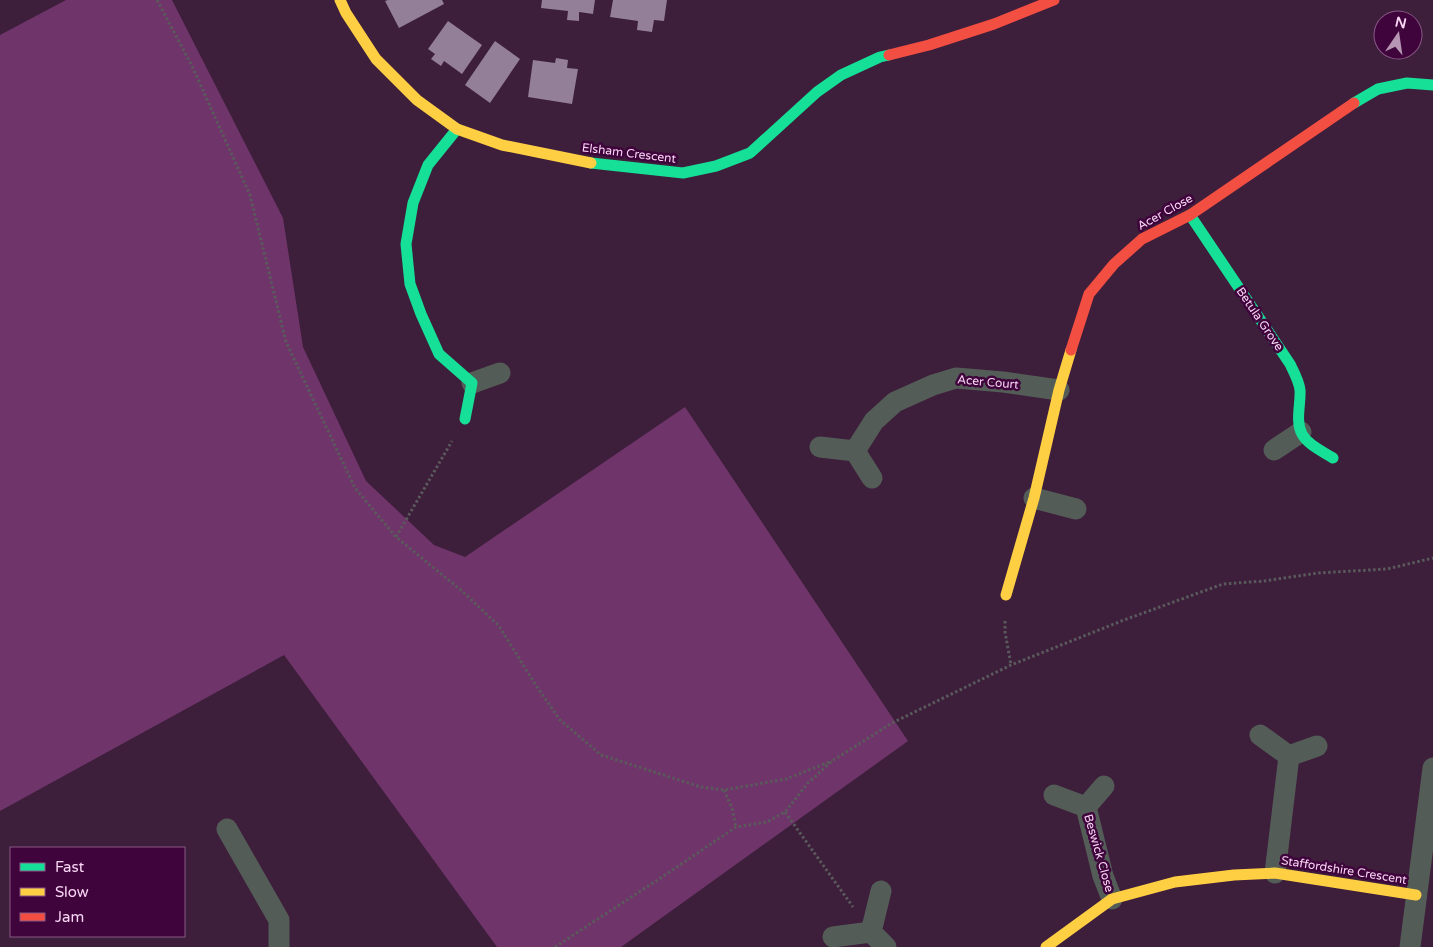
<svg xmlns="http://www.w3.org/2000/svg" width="1433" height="947" viewBox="0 0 1433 947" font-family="'Varela Round',sans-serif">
	<rect width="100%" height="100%" fill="#3d1e3b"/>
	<path fill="#6f356a" d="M66,0H172L283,218L303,347L366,481L434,545L465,557L685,407L908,741L621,947H497L284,655L0,811V35Z"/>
	<path fill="#937f97" d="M388,0H442L444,4L399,28L385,1Z
		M542,0H595L593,14L579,12V21L567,20L568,11L541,8Z
		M613,0H667L664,21L654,20L652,32L637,30L638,21L610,17Z
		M448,21L482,45L462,74L444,61L441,66L431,59L435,54L428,49Z
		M495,41L520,59L490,103L465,85Z
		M556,58L568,60L567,68L578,69L572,104L528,97L533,60L555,63Z"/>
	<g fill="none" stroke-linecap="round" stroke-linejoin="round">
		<path stroke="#5a595b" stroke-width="3" stroke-dasharray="2.5 2.5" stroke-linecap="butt" d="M157,0L192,66L250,195L286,342L355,488L396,537L462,591L499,626L535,684L560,720L601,755L701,787L724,790L786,779L832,761
			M396,537L452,441
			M1005,621V632L1011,665
			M724,790L732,808L736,827
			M785,812L853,907
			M555,947L668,873L736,827L767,822L785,812L808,783L832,761L892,723L1011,665L1124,620L1223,584L1264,581L1318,573L1387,569L1433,558"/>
		<path stroke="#535c56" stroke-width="21" d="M472,383L500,373
			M820,447L855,451L872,478
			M1274,450L1301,432
			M855,451L874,421L895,402L933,385L956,378L1003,382L1059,390
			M1034,498L1076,509
			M1260,735L1289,756L1317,746
			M1054,795L1086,807L1104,786
			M1086,807L1103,876L1112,899
			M227,829L279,920V947
			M1275,873L1289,756
			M871,932L886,947
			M833,937L871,932L881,891
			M1410,947L1433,768"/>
		<path stroke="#16e098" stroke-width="11" d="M1354,103L1378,89L1407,83L1433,85
			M457,129L428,165L413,203L406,244L410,284L421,314L439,354L472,383L465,419
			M591,163L683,173L716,166L750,153L817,92L841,75L880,57L889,55
			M1190,215L1290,364C1294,372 1299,381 1300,390C1301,403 1295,421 1302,434C1308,445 1322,451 1333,458"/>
		<path stroke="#ffcf43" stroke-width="11" d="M340,0L346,13L376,59L417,100L457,129L502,145L591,163
			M1006,595L1034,498L1059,390L1071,350
			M1046,947L1112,899L1175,882L1234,875L1275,873L1416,895"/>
		<path stroke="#f24e42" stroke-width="11" d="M889,55L929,45L994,24L1054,0
			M1071,350L1089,294L1114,264L1142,239L1190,215L1354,103"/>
	</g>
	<g text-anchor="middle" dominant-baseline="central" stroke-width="5" stroke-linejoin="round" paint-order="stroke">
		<g font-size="12" fill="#f9d6f4" stroke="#3f043c">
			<text transform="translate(629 153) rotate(7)">Elsham Crescent</text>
			<text transform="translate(1165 212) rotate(-29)">Acer Close</text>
			<text transform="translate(1260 319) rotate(56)">Betula Grove</text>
			<text transform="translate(988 382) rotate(5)">Acer Court</text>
			<text transform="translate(1099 853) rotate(74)">Beswick Close</text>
			<text transform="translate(1344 870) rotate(9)">Staffordshire Crescent</text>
		</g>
	</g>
	<rect x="10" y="847" width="175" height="90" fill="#3f043c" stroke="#895886"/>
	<rect x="20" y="863" width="25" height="8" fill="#16e098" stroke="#895886"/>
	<text x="55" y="872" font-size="15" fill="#f9d6f4">Fast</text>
	<rect x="20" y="888" width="25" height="8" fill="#ffcf43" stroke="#895886"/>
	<text x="55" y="897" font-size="15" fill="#f9d6f4">Slow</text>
	<rect x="20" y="913" width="25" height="8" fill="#f24e42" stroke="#895886"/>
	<text x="55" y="922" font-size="15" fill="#f9d6f4">Jam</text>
	<g transform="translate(1398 35) rotate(13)"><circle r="24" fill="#3f043c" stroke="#895886"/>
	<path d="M0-4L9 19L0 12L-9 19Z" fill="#b796b3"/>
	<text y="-8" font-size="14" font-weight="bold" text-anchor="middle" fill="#f9d6f4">N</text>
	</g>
</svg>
